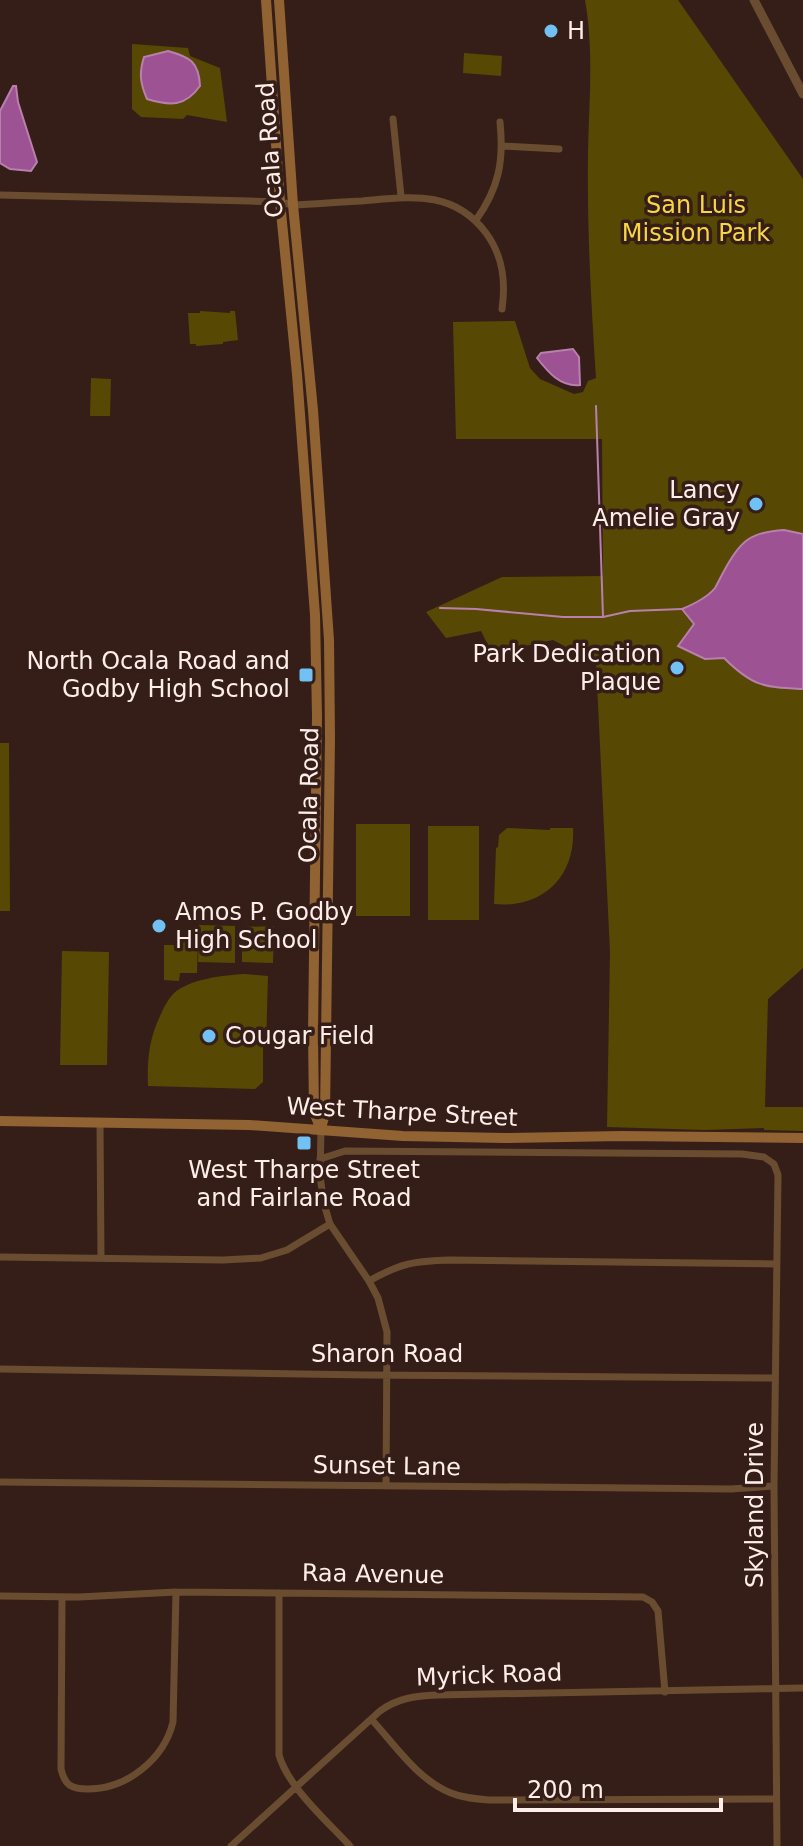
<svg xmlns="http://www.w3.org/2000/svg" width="803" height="1846" viewBox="0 0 803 1846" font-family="'DejaVu Sans',sans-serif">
	<rect width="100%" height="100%" fill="#351e18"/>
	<path fill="#574804" d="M585,0H678L803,179V968L768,999L765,1107H803V1131L764,1130V1128L705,1130L607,1127L610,952L596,663L553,640L492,653L481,631L446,638L426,612L502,577L603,576L602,439H456L453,322L515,321L530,368L540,379L574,394L583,392L588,381L596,378C591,303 587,228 588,152C589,102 594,50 585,0Z
		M132,44L188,48L190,56L220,68L227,122L187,115L183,119L141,117L132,109Z
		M464,53L502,56L501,76L463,73Z
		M200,311L230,313V311H235L238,340L223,342V344L196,346V344H190L188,313H200Z
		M91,378L111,379L110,416H90Z
		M0,743H9L10,911H0Z
		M356,824H410V916H356Z
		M428,826H479V920H428Z
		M507,828L550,830V828H573C576,876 543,909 494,904L496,848L498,847L499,835Z
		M199,925L235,926V963L198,962Z
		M274,926L273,963L242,962V927Z
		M180,935H198L197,973H180L179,981L164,980V945H180Z
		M62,951L109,952L107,1065H60Z
		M245,974L268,976L266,1046L263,1047V1082L255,1089L148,1086C147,1060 149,1038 161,1014C164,1007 168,999 174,993C190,979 224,975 245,974Z"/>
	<path fill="#9c5293" stroke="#b980ad" stroke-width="2" d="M168,51C190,57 199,62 200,86C185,107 170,106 147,99C140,83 139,73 144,57Z
		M13,86H16L18,102L37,162L31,171L10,169L0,163V111Z
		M573,349L579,357L580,385C560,387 548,372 537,358L541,353Z
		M784,530L803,534V689C764,687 753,687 724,658L705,659L678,646L694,624L682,609C694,604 707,598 715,588C718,583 721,576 724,571C740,541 750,532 784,530Z"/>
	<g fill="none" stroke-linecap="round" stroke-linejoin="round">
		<path stroke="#b980ad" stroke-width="2" d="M596,406L603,617
			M440,608L476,609L563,617H603L630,611L682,609"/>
		<path stroke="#6a4d30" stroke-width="7" d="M393,119L401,196
			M502,146L559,149
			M0,195L250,201L280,202L293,205C316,204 339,202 362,201C409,197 453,189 486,233C503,256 506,281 502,309
			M476,220C499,188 504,161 500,122
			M100,1122L101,1258
			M321,1130L320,1176L324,1204L330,1224L369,1281L378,1298L387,1332L386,1486
			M320,1159L345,1151L742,1154L764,1157L774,1164L778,1175L774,1486L777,1846
			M0,1257L223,1260L261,1258L287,1250L330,1224
			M369,1281C401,1263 414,1261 450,1260L776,1264
			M0,1369L368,1375L774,1378
			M0,1482L731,1489L774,1486
			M279,1593V1755C288,1787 327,1821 350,1846
			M0,1596L79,1597L176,1592L643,1597L652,1602L658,1611L665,1692
			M62,1597L61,1769C65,1786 72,1789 88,1789C127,1789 164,1759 173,1722L176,1592
			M372,1720C395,1745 418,1780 451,1793C463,1798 476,1799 489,1800L776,1799
			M231,1846L380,1711C398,1698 415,1696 437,1695L803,1688"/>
		<path stroke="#6a4d30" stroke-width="9" d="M754,0L803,94"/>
		<path stroke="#916232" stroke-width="10" d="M266,0L280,202L297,374L315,615L317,716L313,1034L314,1112L321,1130
			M279,0L293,205L313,410L329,640L330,738L326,1039L325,1114L321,1128
			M0,1121L249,1125L403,1136L505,1138L622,1136L803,1138"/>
	</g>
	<g fill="#72c1f5" stroke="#351e18" stroke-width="3">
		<circle cx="551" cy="31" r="8"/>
		<circle cx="756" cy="504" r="8"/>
		<circle cx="677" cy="668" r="8"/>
		<rect x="298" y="667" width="16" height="16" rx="4"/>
		<circle cx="159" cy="926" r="8"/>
		<circle cx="209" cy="1036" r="8"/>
		<rect x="296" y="1135" width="16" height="16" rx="4"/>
	</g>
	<g text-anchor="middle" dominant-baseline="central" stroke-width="7" stroke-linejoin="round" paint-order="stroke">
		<g font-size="24" fill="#feede9" stroke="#351e18" text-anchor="start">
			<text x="567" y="31">H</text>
			<text x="740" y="490" text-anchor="end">Lancy<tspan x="740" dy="28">Amelie Gray</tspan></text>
			<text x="661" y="654" text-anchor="end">Park Dedication<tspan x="661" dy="28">Plaque</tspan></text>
			<text x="290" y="661" text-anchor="end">North Ocala Road and<tspan x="290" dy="28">Godby High School</tspan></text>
			<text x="175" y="912">Amos P. Godby<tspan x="175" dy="28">High School</tspan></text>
			<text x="225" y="1036">Cougar Field</text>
			<text x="304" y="1170" text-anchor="middle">West Tharpe Street<tspan x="304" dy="28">and Fairlane Road</tspan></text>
		</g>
		<g font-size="24" fill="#feede9" stroke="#351e18">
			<text transform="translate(270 150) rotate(-94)">Ocala Road</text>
			<text transform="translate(309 795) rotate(-89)">Ocala Road</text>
			<text transform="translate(402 1112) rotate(3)">West Tharpe Street</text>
			<text x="387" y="1354">Sharon Road</text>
			<text transform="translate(387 1466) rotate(1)">Sunset Lane</text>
			<text transform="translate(755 1505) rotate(-90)">Skyland Drive</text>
			<text transform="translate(373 1574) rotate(1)">Raa Avenue</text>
			<text transform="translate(489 1675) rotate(-2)">Myrick Road</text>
		</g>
		<g font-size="24" fill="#f7d544" stroke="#351e18">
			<text x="696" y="205">San Luis<tspan x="696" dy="28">Mission Park</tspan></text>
		</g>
	</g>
	<path d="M515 1798v12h206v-12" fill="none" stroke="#feede9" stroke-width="4"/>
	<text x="527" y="1798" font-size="24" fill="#feede9" stroke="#351e18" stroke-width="6" paint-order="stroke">200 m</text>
</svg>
